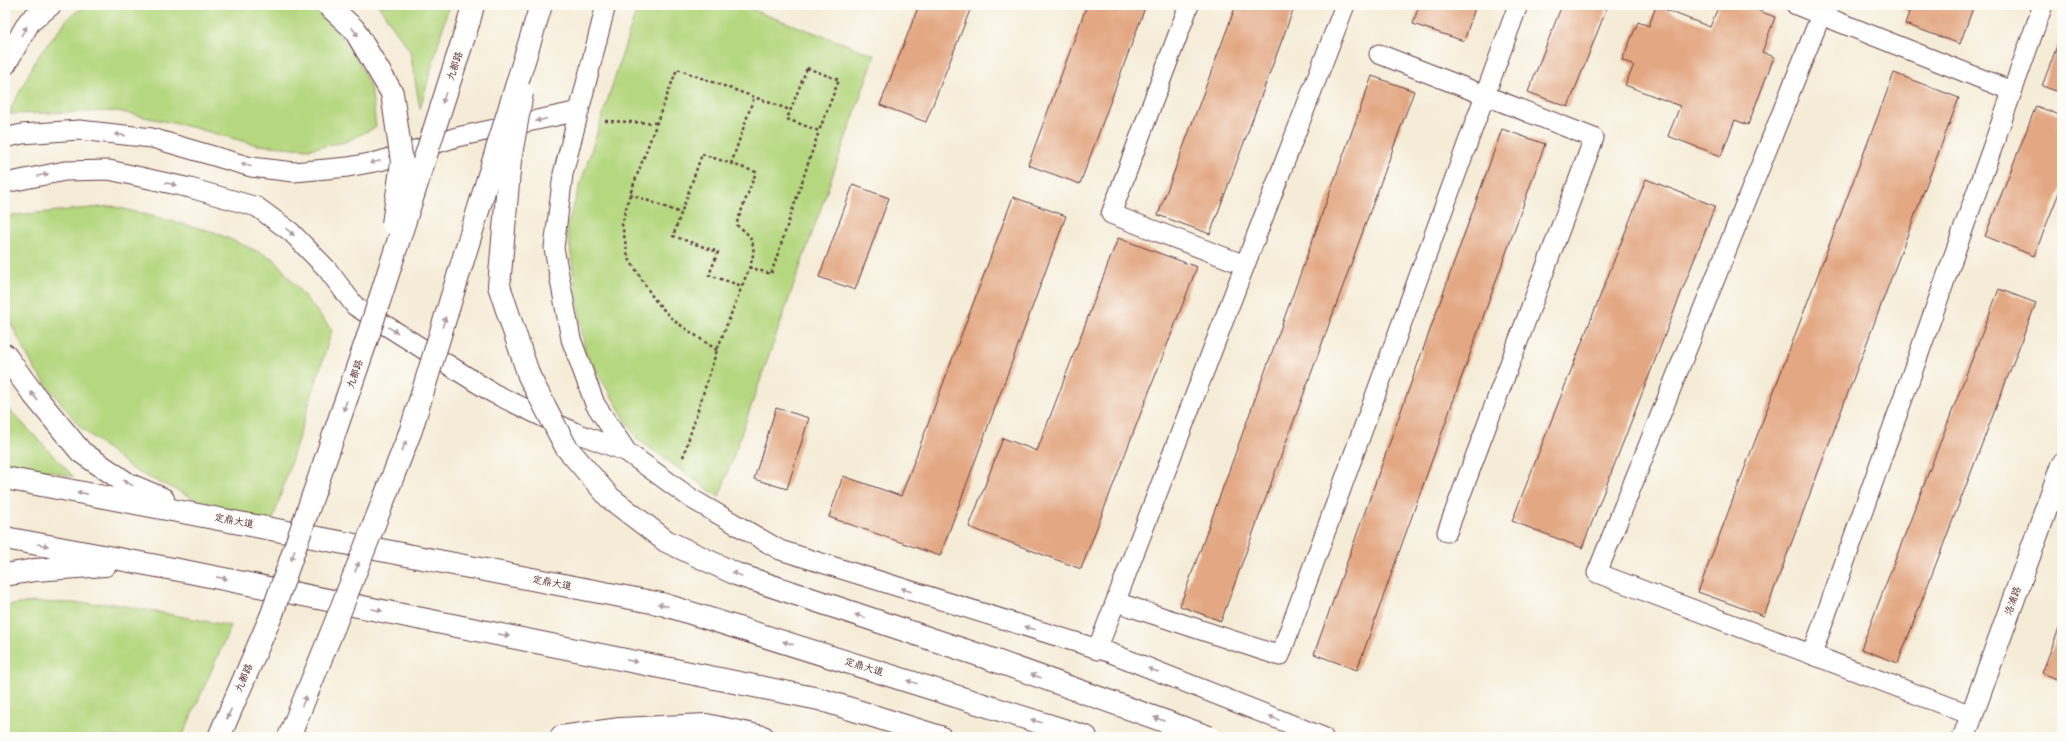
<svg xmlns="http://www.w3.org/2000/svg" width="2067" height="742" viewBox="0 0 2067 742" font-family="Kalam,'LXGW WenKai TC',sans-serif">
	<rect width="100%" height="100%" fill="#fdfcf7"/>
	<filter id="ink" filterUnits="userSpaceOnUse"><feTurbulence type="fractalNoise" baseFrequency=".025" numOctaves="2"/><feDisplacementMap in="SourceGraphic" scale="8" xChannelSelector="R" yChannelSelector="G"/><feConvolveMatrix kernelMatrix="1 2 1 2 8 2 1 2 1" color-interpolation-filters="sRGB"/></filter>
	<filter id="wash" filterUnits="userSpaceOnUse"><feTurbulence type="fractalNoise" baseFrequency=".012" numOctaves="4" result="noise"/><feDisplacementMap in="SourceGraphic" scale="16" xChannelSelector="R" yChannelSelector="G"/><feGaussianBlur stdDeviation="0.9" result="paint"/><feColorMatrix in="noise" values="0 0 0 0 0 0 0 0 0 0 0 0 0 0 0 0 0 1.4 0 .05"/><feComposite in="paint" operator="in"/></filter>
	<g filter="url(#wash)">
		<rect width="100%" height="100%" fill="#f5ecd7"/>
		<path fill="#b5d77f" stroke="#807b55" d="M87,5H309C335,26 359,55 370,88C374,100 374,115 376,127L345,142L309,149L257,145L191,127L117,111L8,114L37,58L69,17Z
			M378,5H449L420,109L410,51Z
			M638,5H739L875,55L719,497L637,439L585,352L567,226Z
			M112,206L214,232L274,259L332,330L272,523L193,498L135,471L80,427L35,370L5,312V216Z
			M5,405L74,477L5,461Z
			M33,602L115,604L231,626L182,737H5V606Z"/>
		<g id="blocks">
			<path fill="#e3a783" d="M919,5H972L926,122L880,105Z
				M1087,5H1146L1080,184L1028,165Z
				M1236,5H1295L1210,234L1158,215Z
				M1419,5H1476L1464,41L1413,24Z
				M1562,5H1608L1568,107L1528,92Z
				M1719,5H1743L1775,17L1762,52L1774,57L1748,125L1735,120L1721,156L1668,136L1680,106L1625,85L1634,65L1622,60L1638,22L1649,26L1656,6L1710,27Z
				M1903,5H1974L1960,44L1905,24L1909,12L1901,9Z
				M2062,33V93L2042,86Z
				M1894,73L1959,98L1764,616L1698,592Z
				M1372,76L1414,91L1221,621L1180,606Z
				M2036,106L2062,116V185L2034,256L1985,236Z
				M1502,129L1545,144L1357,670L1314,654Z
				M1646,179L1715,206L1582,548L1512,521Z
				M853,185L889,198L855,290L819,277Z
				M1013,197L1066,216L940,556L829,517L843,476L901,496Z
				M1118,238L1197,267L1081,569L969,527L1003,438L1037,451Z
				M1999,289L2036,303L1898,663L1861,649Z
				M776,408L809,418L787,489L754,479Z
				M2062,621V681L2042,673Z"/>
		</g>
	</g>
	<g filter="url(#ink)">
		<use href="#blocks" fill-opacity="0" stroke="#643e45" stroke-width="1"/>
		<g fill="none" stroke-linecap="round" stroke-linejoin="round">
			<defs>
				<path id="lane" d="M606,5L563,174L554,248L571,339L595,404L627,452L692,499L780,550L1111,653L1323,737
					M1189,5L1111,214L1245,265
					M1796,5L2012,91
					M1825,5L1597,573L1971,715
					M1379,54L1594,138L1447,532
					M5,138L22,134L79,130L152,138L251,167L294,172L348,167L380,161L457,137L579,111
					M5,183L65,171L109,170L190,188L257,207L291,232L327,269L355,306L493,393L574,432L627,452
					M1116,602L1280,656L1518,5
					M1097,650L1345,5
					M1812,654L2043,5"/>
				<path id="street" d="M1964,737L2062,465"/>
				<path id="primary" d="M469,21L473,5
					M5,64L29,22L50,5
					M5,355L34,395L81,452L128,484L163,499
					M5,478L662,604L1086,737
					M5,538L184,571L819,699L940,737
					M5,575L35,570L105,565
					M561,737L620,729L706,725L763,737"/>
			</defs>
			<use href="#lane" stroke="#643e45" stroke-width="21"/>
			<use href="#street" stroke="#643e45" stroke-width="24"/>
			<use href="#primary" stroke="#643e45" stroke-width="24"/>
			<path stroke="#643e45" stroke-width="2.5" stroke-dasharray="3 3" stroke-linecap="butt" d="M807,68L839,80L819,131L787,119Z
				M605,121L658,123
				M702,154L756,172L736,225C765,242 751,262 742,286L709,275L718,252L673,236Z
				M731,164L754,97
				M630,194L681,213
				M749,267L771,274L819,131
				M717,350L673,320L654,299L628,257L622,224L630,194L677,69L790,110
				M683,457L717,350L742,286"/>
			<use href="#lane" stroke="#fff" stroke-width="19"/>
			<use href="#street" stroke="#fff" stroke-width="22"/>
			<use href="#primary" stroke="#fff" stroke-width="22"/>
			<defs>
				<path id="primary-bridge" d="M328,5L354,29L392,93L402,162L393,224
					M522,93L510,160L499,286L529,376L566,447L610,498L666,541L736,574L982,656L1209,737
					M219,737L272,614L366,342L469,21"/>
				<path id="highway-bridge" d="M289,737L335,624L411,430L541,5"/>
			</defs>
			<use href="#primary-bridge" stroke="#643e45" stroke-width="24" stroke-linecap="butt"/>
			<use href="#highway-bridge" stroke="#643e45" stroke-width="24" stroke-linecap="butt"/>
			<use href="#primary-bridge" stroke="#fff" stroke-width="22"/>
			<use href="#highway-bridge" stroke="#fff" stroke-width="22"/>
		</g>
		<defs><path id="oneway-solid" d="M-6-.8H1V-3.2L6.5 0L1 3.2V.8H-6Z"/></defs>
		<g fill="#ae9aa0">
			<use href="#oneway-solid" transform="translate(24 31) rotate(-59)"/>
			<use href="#oneway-solid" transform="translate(355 32) rotate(54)"/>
			<use href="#oneway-solid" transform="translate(444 98) rotate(108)"/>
			<use href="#oneway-solid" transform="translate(541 120) rotate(167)"/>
			<use href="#oneway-solid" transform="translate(120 135) rotate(-174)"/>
			<use href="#oneway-solid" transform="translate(375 162) rotate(168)"/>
			<use href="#oneway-solid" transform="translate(246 165) rotate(-163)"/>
			<use href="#oneway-solid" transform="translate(43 175) rotate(-10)"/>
			<use href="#oneway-solid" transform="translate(171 184) rotate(13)"/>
			<use href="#oneway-solid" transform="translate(290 232) rotate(40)"/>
			<use href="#oneway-solid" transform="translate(444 322) rotate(-73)"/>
			<use href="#oneway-solid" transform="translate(393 330) rotate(32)"/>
			<use href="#oneway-solid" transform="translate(34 396) rotate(-128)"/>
			<use href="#oneway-solid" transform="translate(345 406) rotate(109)"/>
			<use href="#oneway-solid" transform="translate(404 446) rotate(-69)"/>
			<use href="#oneway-solid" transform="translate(128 483) rotate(-151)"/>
			<use href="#oneway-solid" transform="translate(82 493) rotate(-169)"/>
			<use href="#oneway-solid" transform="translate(43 545) rotate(10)"/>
			<use href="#oneway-solid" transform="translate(293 555) rotate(109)"/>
			<use href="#oneway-solid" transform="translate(357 567) rotate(-69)"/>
			<use href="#oneway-solid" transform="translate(737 574) rotate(-158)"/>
			<use href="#oneway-solid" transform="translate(222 578) rotate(11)"/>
			<use href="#oneway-solid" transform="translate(906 590) rotate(-163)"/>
			<use href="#oneway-solid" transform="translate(663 605) rotate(-165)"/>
			<use href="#oneway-solid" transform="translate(377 610) rotate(11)"/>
			<use href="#oneway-solid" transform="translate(860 616) rotate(-162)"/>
			<use href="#oneway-solid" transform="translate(1030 628) rotate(-163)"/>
			<use href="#oneway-solid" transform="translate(504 635) rotate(11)"/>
			<use href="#oneway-solid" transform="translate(788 643) rotate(-163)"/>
			<use href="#oneway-solid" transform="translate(632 661) rotate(11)"/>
			<use href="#oneway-solid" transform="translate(1153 670) rotate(-159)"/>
			<use href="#oneway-solid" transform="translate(1036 676) rotate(-160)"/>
			<use href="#oneway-solid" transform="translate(912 682) rotate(-163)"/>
			<use href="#oneway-solid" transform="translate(304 701) rotate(-68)"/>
			<use href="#oneway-solid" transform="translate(229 714) rotate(113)"/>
			<use href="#oneway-solid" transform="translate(1274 718) rotate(-159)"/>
			<use href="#oneway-solid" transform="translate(1159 719) rotate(-160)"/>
			<use href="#oneway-solid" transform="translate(1036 721) rotate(-163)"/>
		</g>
	</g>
	<g text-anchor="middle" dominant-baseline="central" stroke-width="4" stroke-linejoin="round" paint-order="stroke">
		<g font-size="10" fill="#4a1f2b" stroke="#fdfcf7">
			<text transform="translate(455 66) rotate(-72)">九都路</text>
			<text transform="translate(355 374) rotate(-71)">九都路</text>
			<text transform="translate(234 521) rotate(11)">定鼎大道</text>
			<text transform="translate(552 583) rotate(11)">定鼎大道</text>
			<text transform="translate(2013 601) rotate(-70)">洛浦路</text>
			<text transform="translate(864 667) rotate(17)">定鼎大道</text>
			<text transform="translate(244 678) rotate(-67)">九都路</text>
		</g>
	</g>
	<rect width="2067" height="742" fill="none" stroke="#fdfcf7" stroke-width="20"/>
</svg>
